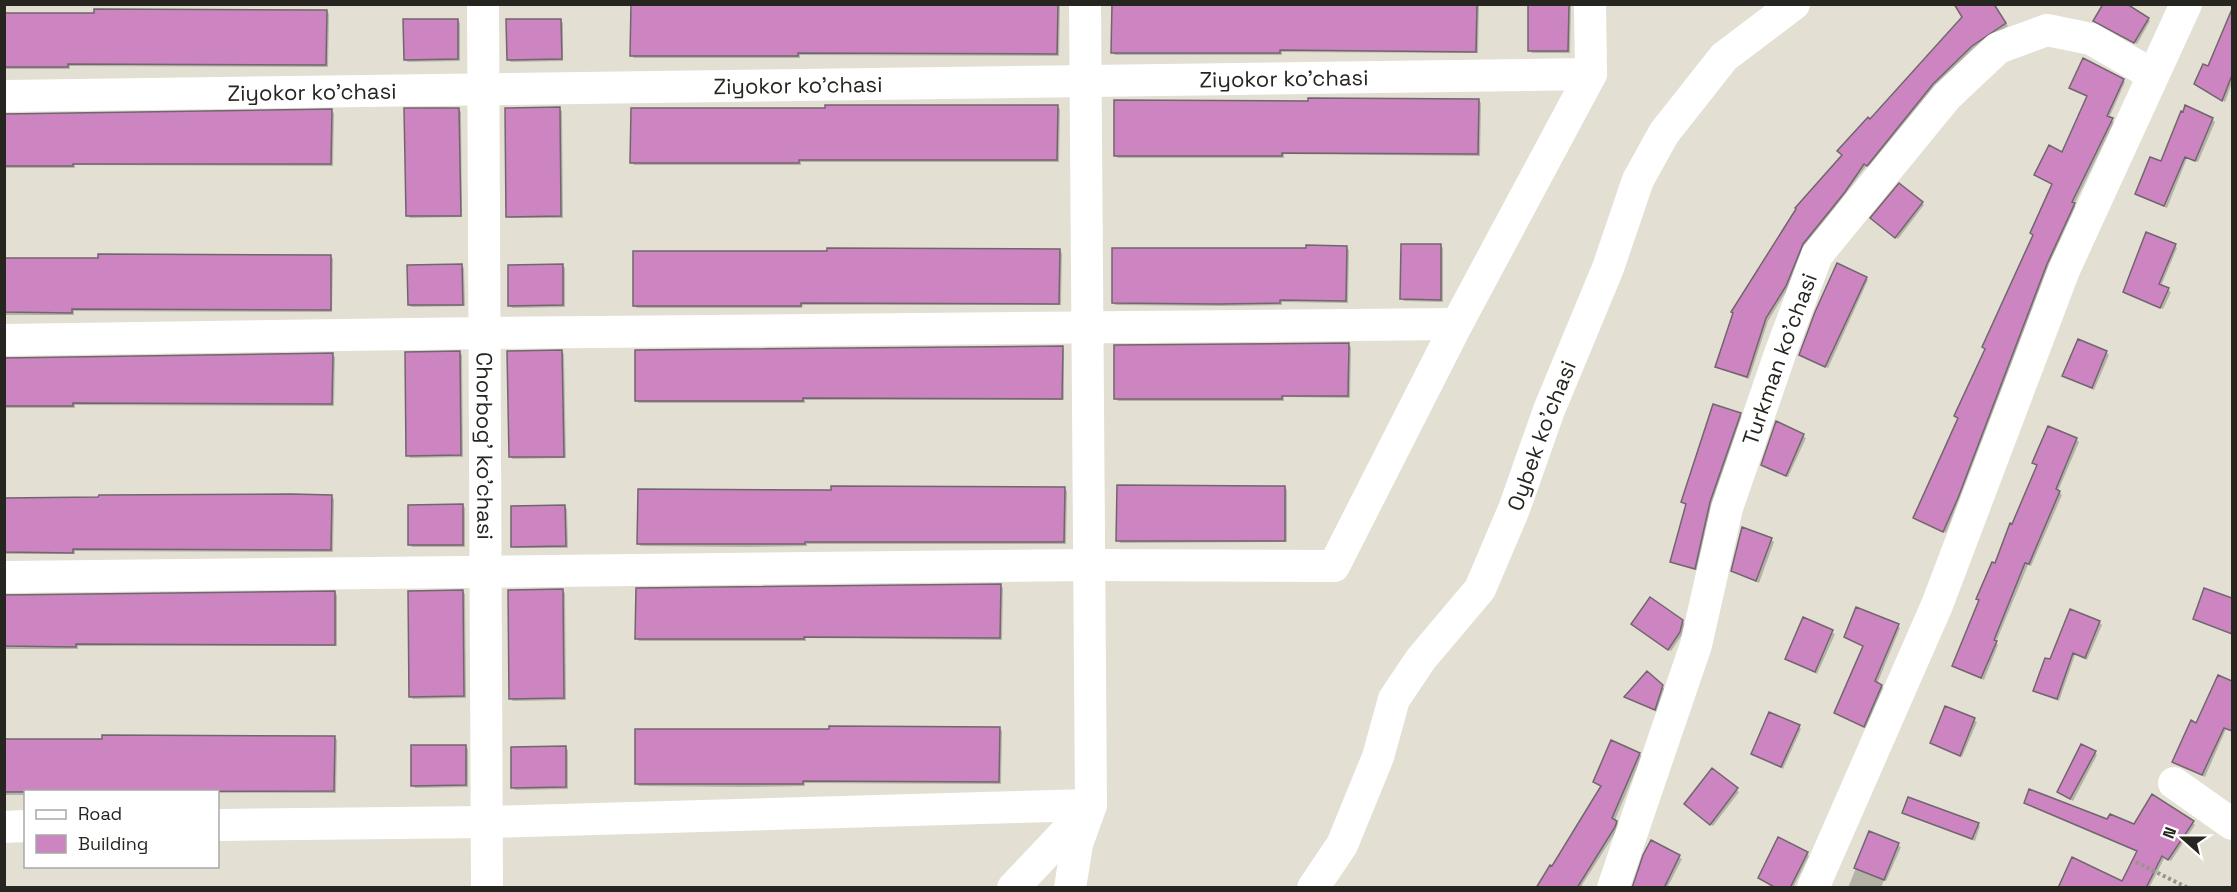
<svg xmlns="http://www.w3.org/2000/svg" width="2237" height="892" viewBox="0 0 2237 892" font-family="'Space Grotesk',sans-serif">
	<rect width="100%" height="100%" fill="#e3dfd2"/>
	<path fill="#0003" d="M632,4H1060L1059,56L800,55V58H634L632,56Z
		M1113,4H1479L1478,53L1282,52V55H1115L1113,53Z
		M1530,4H1571L1570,53H1532L1529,50Z
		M1993,4L2008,26L1974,48L1937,85L1870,167L1867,165L1802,251L1788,288L1768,321L1749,379L1720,369L1717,366L1844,155L1870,121L1964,17Z
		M327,11L329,14L328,67L70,66V69H4V14Z
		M2232,12V83L2225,102L2199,86L2209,68Z
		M2148,19L2150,21L2137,44L2098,23Z
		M458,20L460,23V61L408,62L405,60Z
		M561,20L563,23V61L511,62L508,59Z
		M2123,80L2125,82L2109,118L2114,122L2074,205L2076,207L2049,266L1946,533L1915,518L1959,419L1956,416L1986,350L2034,236L2053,185L2036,175L2062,154L2088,97L2071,88Z
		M1478,100L1481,103L1480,156L1284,154V158H1118L1115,155Z
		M1058,107L1060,109L1059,162H801V165H634L632,162Z
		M459,109L461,112L462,217L410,218L407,215Z
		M559,109L562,111L563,218H510L507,216Z
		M331,111L334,113L333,166L75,165V168H4V115Z
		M2212,119L2215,122L2198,162L2187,158L2167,208L2139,196L2137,194L2161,163Z
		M1922,203L1924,205L1898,239L1875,221Z
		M2175,245L2177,248L2161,286L2171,292L2163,309L2125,292Z
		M1441,246L1443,248V302L1404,301L1402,299Z
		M1346,247L1349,250L1348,303L1282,302V305L1221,306L1116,305L1113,303L1308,250Z
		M1059,250L1062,253L1061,305H803L802,308H637L634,306Z
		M331,256L333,259L332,312L74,311V315H4V259Z
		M462,266L464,268L465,306L412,307L409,305Z
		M562,266L565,268V307L512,308L510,305Z
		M1866,278L1868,280L1828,368L1803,357L1801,355Z
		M1348,345L1351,347L1350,398L1284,397V401H1118L1116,398Z
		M1062,347L1064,350V400H805V403H639L636,401Z
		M562,352L564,354L566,458L513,459L510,457Z
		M2106,352L2109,355L2094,390L2064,376Z
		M460,353L462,355L463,457L410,458L408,455Z
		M332,355L335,357L334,406L75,405V408H4V359Z
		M1740,415L1742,417L1697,570L1674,564L1671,561L1687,505L1682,502Z
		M1777,423L1806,438L1788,477L1763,465Z
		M2076,439L2079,442L2058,491L2062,495L2031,566L2028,565L1996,642L1998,645L1984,680L1956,668L1953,666L2038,466L2034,463Z
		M1285,487L1287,490V542L1120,543L1118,540Z
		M1064,488L1067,491L1066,544H807V546L746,547L641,546L638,544L765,492Z
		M331,496L334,499L333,552L75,551V554H4V499Z
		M463,505L465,508V547H412L410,545Z
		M565,507L567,509L568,548H515L512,546Z
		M1771,540L1774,542L1759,583L1733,571Z
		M1000,585L1003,588L1002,640L806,638V641H639L637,639Z
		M562,590L565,593L566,700L513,701L510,698Z
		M2205,590L2232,600V634L2194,619Z
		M462,591L465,594L466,698L413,699L410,696Z
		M335,593L337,595V646H78V649H4V596Z
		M1804,619L1835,634L1817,674L1786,658Z
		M1682,621L1685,624L1682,635L1671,651L1635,626Z
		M2099,622L2102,625L2087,660L2075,655L2059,701L2038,693L2035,691L2050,661Z
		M1898,626L1900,628L1877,684L1884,688L1866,728L1838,715L1836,713L1865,646L1845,637Z
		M1647,673L1665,689L1657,712L1629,699Z
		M2219,677L2232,683V730L2226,729L2205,777L2174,762L2197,725Z
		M1974,720L1977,722L1962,757L1932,743Z
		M1799,727L1801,729L1783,769L1753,754Z
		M999,728L1002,731L1001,784L805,783V786L744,787L639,786L636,783Z
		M334,737L337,740L336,793L26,792V795H4V740Z
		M465,746L468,749V787L415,788L413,785Z
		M565,748L568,750V789L515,790L513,787Z
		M2095,753L2097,755L2073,801L2061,794L2059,792Z
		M1639,754L1642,756L1615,820L1619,824L1617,830L1582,885L1584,888H1538Z
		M1712,770L1739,792L1713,826L1688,807Z
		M2026,803L2134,826L2193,823L2195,825L2171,861L2165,857L2149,888H2060L2122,883L2139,851Z
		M1904,813L1978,824L1980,826L1975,841Z
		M1870,833L1901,847L1886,881L1884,880L1881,888H1848Z
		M1652,842L1682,859L1667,888H1643Z
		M1807,854L1809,856L1793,888H1776L1759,878Z"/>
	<path fill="#cc85c0" stroke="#71666e" stroke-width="1.5" d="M631,4H1058L1057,54L798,53V56H630Z
		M1112,4H1477L1476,52L1280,50V53H1111Z
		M1528,4H1569L1568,51H1528Z
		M1954,4H1994L2006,23L1972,46L1933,84L1867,166L1864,164L1845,192L1803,244L1786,286L1766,318L1747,377L1715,367L1733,313L1731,312L1796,209L1795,208L1842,155L1837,151L1868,117L1870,119L1962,17Z
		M2103,4H2127L2149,18L2134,43L2093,21Z
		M94,9L327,10L326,65L68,64V67H4V13H94Z
		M2232,9V75L2222,101L2194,84L2203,64L2208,66Z
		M403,19H458V59L404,60Z
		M506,19H561L562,59L507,60Z
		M2083,58L2124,79L2107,116L2113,118L2072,202L2075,203L2047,264L1958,498L1943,532L1913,518L1958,418L1954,416L1985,349L1982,347L2033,235L2030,233L2052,184L2034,175L2049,145L2062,152L2087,96L2069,88Z
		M1308,98L1479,99L1478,154L1282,153V156H1114V100L1308,101Z
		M825,105H1058L1057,160H799V163H630L631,108H825Z
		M2185,105L2213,118L2195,161L2185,157L2164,206L2135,194L2150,157L2161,161L2181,111L2183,112Z
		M560,107L561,216L506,217L505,108Z
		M404,108H459L461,216H406Z
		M332,109L331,164H73V166H4V114Z
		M1899,183L1923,202L1895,238L1870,218Z
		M2146,232L2176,244L2159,284L2169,288L2160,308L2123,292Z
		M1401,244H1441V300L1400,299Z
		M1306,245L1347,246L1346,301L1280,300V303L1217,304L1112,303V248H1306Z
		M827,248L1060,249L1059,304L801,303V306H633V251H827Z
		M98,254L331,255V310L72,309V313L4,312V258H98Z
		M1837,263L1867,277L1825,367L1799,355L1815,312Z
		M462,264L463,305H408L407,265Z
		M563,264V305L508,306V265Z
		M2078,339L2107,351L2092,388L2062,376Z
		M1349,343L1348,396H1282V399H1114V345Z
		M1063,346L1062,399L803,398V401H635V350Z
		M562,350L564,457H509L507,351Z
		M460,351L461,455L406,456L405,352Z
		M333,353L332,404L73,403V406H4V358Z
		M1713,404L1741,413L1710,502L1695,569L1670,562L1686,504L1681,502Z
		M1776,421L1804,434L1786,476L1761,465Z
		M2048,426L2077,438L2056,489L2060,491L2029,564L2025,563L1994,640L1997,641L1981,678L1952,666L1979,600L1976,599L1992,562L1995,563L2010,523L2012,524L2037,465L2032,463Z
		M1117,485L1285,486V541H1116Z
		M831,486L1065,487L1064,542H805V544H637L638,489L831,490Z
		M291,494L332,495L331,550L73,549V553L4,552V498L98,497L99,495Z
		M463,504V545H408V505Z
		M565,505L566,546L511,547V506Z
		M1742,527L1772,538L1756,581L1731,571Z
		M1001,584L1000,638L804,637V639H635L636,588Z
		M2204,588L2232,598V634L2193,619Z
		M563,589L564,698L509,699L508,590Z
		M463,590L464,696L409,697L408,591Z
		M335,591V645L76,644V647L4,646V595Z
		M1650,597L1683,620L1680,632L1668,650L1631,624Z
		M1856,607L1899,624L1875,681L1882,685L1864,727L1834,713L1863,646L1844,637Z
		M2070,609L2100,621L2085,658L2073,653L2057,699L2033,691L2045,658L2050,659Z
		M1803,617L1833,630L1815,672L1785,659Z
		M1647,671L1663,685L1655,710L1624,697Z
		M2218,675L2232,681V731L2224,728L2202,775L2172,762L2191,720L2196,723Z
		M1945,706L1975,718L1960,756L1930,743Z
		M1769,712L1800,725L1781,767L1751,754Z
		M829,726L1000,727L999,782L803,781V784H635V729H829Z
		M102,735L335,736L334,791L4,792V739H102Z
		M1611,740L1640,753L1612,818L1617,821L1615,827L1577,888H1536L1550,865L1552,866L1601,786L1593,782Z
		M2081,744L2096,751L2070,799L2057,792Z
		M411,745H466V785L411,786Z
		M566,746V787L511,788V747Z
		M1712,768L1738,788L1710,825L1684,804Z
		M2029,789L2107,819L2110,814L2134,824L2152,794L2194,821L2168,860L2162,856L2146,888H2058L2072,857L2122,881L2137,851L2024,803Z
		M1908,797L1979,823L1972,839L1902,813Z
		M1869,831L1899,843L1884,880L1854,868Z
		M1778,837L1808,852L1790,888H1776L1758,878Z
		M1651,840L1680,855L1664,888H1632L1643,855Z"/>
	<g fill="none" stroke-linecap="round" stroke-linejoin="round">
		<path stroke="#98958b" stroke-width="4" stroke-dasharray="3 3" stroke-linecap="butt" d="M2136,862L2188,888"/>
		<g stroke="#fff" stroke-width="32">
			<path id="s1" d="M483,4L487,888"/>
			<path id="s2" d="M4,96L1591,74"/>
			<path d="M4,340L484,333L1457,324"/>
			<path d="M4,577L1089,565L1334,566L1457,324L1591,74L1590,4"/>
			<path d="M2174,783L2232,824"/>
			<path d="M218,825L488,822L1091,805"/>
			<path d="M4,827L26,826"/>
			<path d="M1013,888L1084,813"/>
			<path d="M1070,888L1077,844L1091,805L1085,4"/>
			<path id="s3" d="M1313,888L1342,845L1378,757L1394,699L1421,659L1480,589L1514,509L1549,410L1608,268L1638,180L1664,133L1724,57L1794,4"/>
			<path id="s4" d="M1613,888L1696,645L1727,508L1781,351L1817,255L1947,96L1998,48L2047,30L2091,39L2153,75"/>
			<path d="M1813,888L1937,605L2064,270L2186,4"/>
		</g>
	</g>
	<g text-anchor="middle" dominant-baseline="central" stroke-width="5" stroke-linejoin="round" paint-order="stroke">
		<g font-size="22" fill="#262520" stroke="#fff">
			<text stroke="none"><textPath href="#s2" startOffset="1280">Ziyokor ko'chasi</textPath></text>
			<text stroke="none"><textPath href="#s2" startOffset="794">Ziyokor ko'chasi</textPath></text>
			<text stroke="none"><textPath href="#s2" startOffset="308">Ziyokor ko'chasi</textPath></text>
			<text stroke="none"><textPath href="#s4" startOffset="555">Turkman ko'chasi</textPath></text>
			<text stroke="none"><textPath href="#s3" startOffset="512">Oybek ko'chasi</textPath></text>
			<text stroke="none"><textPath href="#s1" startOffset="442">Chorbog' ko'chasi</textPath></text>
		</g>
	</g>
	<rect width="2237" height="892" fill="none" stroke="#262520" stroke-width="12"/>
	<rect x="24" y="790" width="195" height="78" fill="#ffffff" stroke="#a8a8a6" stroke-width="1.5"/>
	<rect x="36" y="810" width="30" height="9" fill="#ffffff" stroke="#a8a8a6" stroke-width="1.5"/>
	<text x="78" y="820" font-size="18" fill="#262520">Road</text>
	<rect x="36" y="835" width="30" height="18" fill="#cc85c0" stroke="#a8a8a6" stroke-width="1.5"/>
	<text x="78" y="850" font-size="18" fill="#262520">Building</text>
	<g transform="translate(2183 838) rotate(291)" stroke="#ffffff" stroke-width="4.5" paint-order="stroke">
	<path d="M0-4.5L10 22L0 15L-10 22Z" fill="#262520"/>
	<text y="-9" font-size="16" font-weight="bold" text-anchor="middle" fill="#262520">N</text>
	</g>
</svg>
